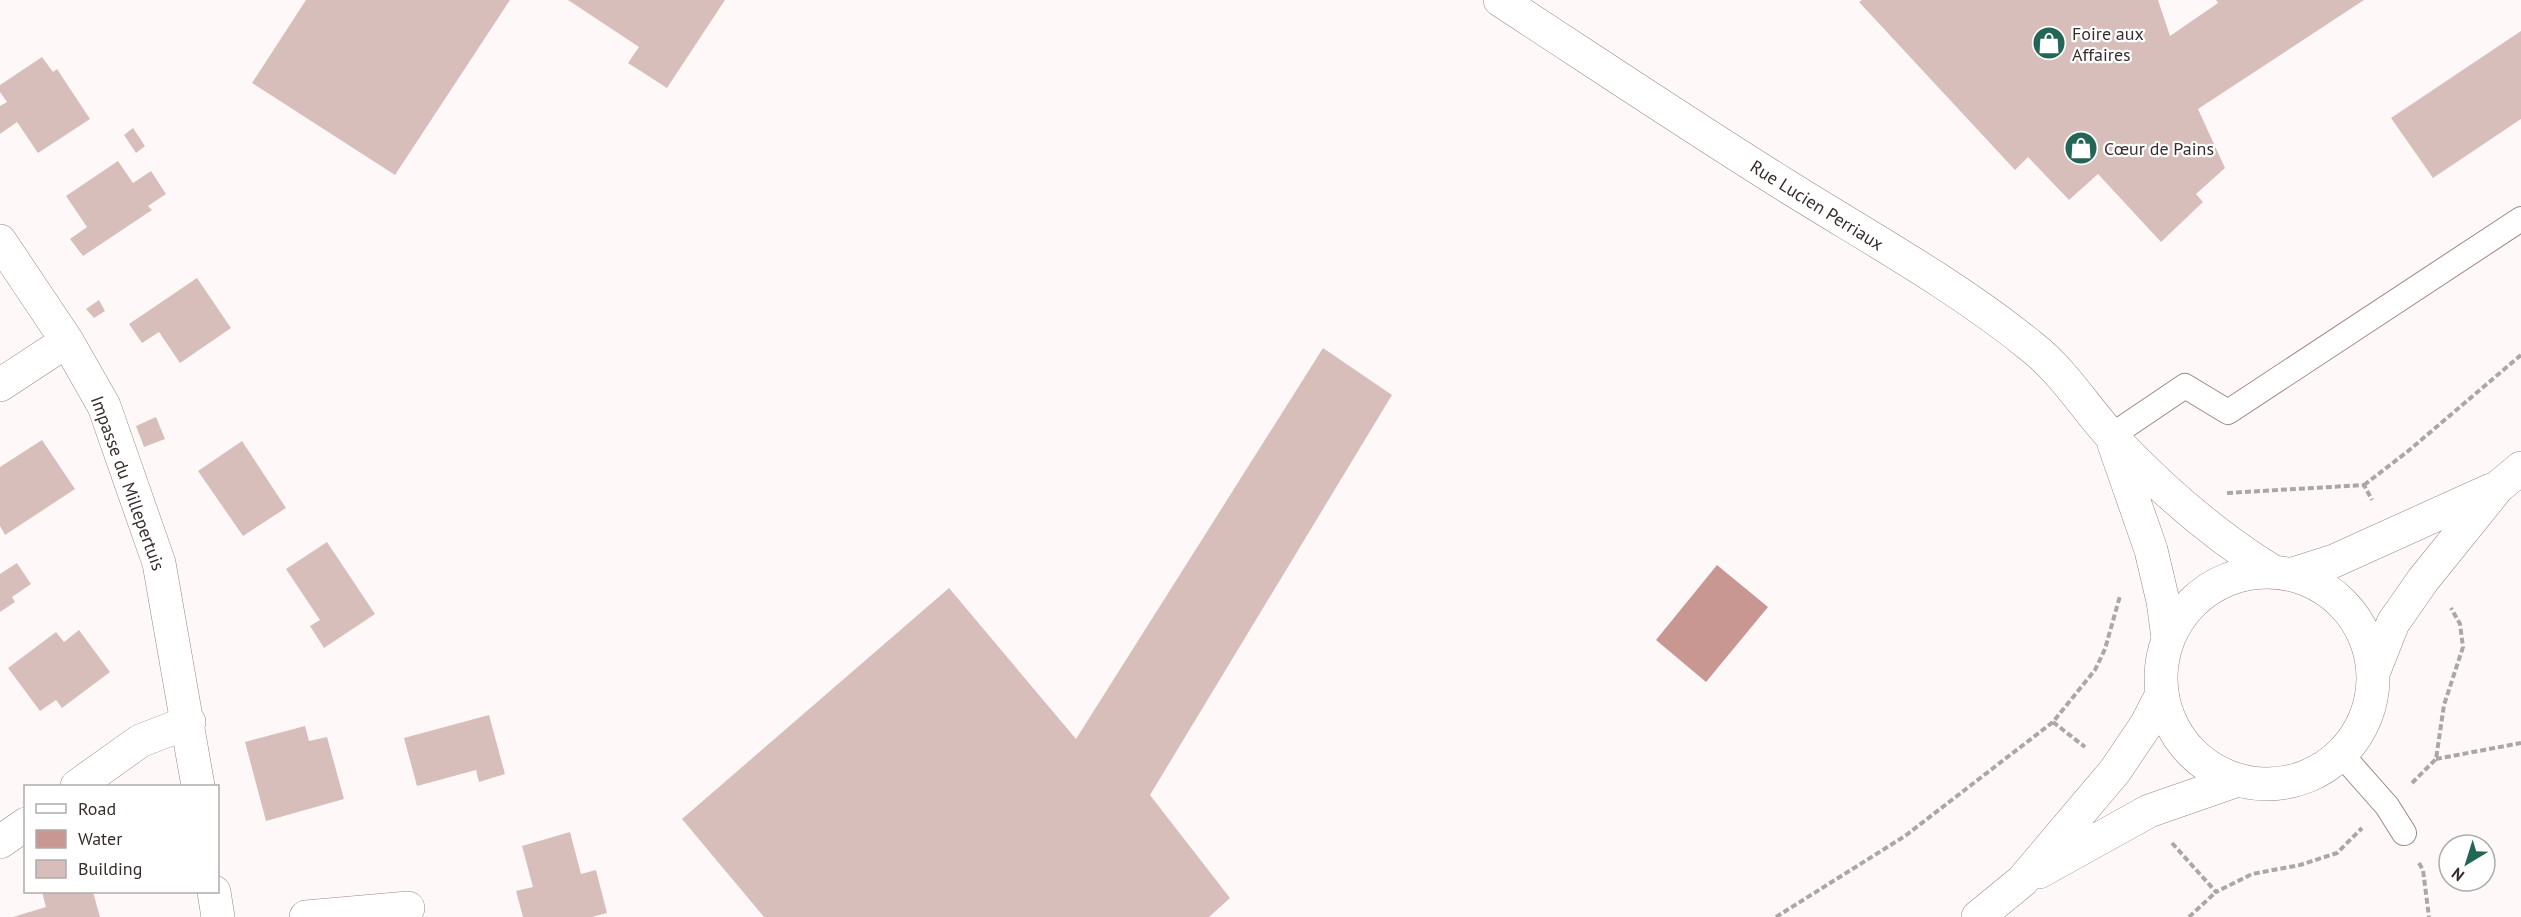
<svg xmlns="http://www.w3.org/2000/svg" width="2521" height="917" viewBox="0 0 2521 917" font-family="'PT Sans',sans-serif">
	<rect width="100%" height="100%" fill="#fef9f8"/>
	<path fill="#c89792" d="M1717,565L1768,607L1706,682L1656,640Z"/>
	<path fill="#d8bebb" d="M306,0H510L395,175L252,83Z
		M568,0H725L667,88L628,63L639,47Z
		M1862,0H2158L2170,36L2218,3L2216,0H2364L2198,109L2225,168L2196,194L2203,202L2161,242L2098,174L2069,200L2028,157L2015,170L1859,2Z
		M2521,31V119L2433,178L2391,118Z
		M42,57L53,72L57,69L90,119L38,153L17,122L0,134V106L7,102L0,92V85Z
		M133,128L145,146L136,153L124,135Z
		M118,161L133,183L151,171L166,194L148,206L152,210L83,256L70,239L87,227L66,196Z
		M197,278L231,328L180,363L159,332L142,343L129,324Z
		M99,300L105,311L94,318L86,309Z
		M1323,348L1392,395L1150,795L1230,898L1209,917H764L682,819L949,588L1076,739Z
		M156,417L165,439L144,447L136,426Z
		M42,440L75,489L5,535L0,526V467Z
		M242,441L286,508L243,536L198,471Z
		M327,542L375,614L324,648L310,626L320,620L286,569Z
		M17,563L31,584L12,597L15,602L0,612V574Z
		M79,630L110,672L62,708L56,700L40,711L8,668L56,632L64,642Z
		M489,715L505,774L479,782L476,770L417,786L404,738Z
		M305,726L309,741L327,737L344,799L266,821L245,742Z
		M570,832L581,874L596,870L607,913L592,917H523L516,891L533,887L522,846Z
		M42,892H93L100,917H13L46,907Z"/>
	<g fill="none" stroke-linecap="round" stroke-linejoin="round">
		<defs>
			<path id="service" d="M2111,436L2185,386L2228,412L2521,219
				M2341,754L2387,806L2404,833"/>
			<path id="minor" d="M1500,0C1595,62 1689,125 1785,185C1868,237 1956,285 2032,347C2065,373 2085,408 2113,438C2161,489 2212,534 2272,571
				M0,241L67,341L104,406L159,563L198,786
				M0,385L67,341
				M2114,444L2151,550L2163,601L2168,638
				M77,786L140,741L189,722
				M0,842L26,824
				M214,892L218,917
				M306,917L408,908"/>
			<path id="primary" d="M2161 678a106 106 0 1 1 212 0a106 106 0 1 1-212 0Z
				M2293,574L2334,561L2491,490
				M2374,671L2393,623L2423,580L2498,487L2521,468
				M2039,872L2149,811L2238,780
				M1978,917L2022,881L2115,771L2146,725L2162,694"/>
		</defs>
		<use href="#service" stroke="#9e8683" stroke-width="26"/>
		<use href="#minor" stroke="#9e8683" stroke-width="34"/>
		<use href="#primary" stroke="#9e8683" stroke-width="34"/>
		<path stroke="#ada6a5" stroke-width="4" stroke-dasharray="6 3" stroke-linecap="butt" d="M2364,485L2407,452L2521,355
			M2227,493L2364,485L2372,500
			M2053,722L2085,747
			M2436,759L2521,743
			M2412,783L2436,759L2444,705L2463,647L2460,624L2451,608
			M2172,843L2216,892L2252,874L2300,865L2337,853L2362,828
			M2419,863L2423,870L2429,917
			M1776,917L1905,836L2053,722L2095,670L2105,649L2120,596
			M2189,917L2216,892"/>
		<use href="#service" stroke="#fff" stroke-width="24"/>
		<use href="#minor" stroke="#fff" stroke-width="33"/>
		<use href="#primary" stroke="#fff" stroke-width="33"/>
	</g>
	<defs>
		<symbol id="shop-disc" viewBox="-11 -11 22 22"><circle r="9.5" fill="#236656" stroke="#fff"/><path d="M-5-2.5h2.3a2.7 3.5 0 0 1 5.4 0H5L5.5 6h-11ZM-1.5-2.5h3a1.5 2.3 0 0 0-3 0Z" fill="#fff"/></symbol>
	</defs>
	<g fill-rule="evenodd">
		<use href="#shop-disc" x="2030" y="24" width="38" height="38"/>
		<use href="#shop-disc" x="2062" y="129" width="38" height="38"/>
	</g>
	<g text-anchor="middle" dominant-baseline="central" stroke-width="4.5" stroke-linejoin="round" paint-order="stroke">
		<g font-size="18" fill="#372d2c" stroke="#fff" text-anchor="start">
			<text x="2072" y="33">Foire aux<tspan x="2072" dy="21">Affaires</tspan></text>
			<text x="2104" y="148">Cœur de Pains</text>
		</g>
		<g font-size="18" fill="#372d2c" stroke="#fff">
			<text transform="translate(1817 205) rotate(32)">Rue Lucien Perriaux</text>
			<text transform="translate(128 483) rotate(70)">Impasse du Millepertuis</text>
		</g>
	</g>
	<rect x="24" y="785" width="195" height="108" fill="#ffffff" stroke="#afabab" stroke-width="1.5"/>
	<rect x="36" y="804" width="30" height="9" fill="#ffffff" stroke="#afabab" stroke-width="1.5"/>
	<text x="78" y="815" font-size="18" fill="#372d2c">Road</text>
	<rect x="36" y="830" width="30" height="18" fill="#c89792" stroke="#afabab" stroke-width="1.5"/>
	<text x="78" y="845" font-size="18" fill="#372d2c">Water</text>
	<rect x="36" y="860" width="30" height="18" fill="#d8bebb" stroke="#afabab" stroke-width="1.5"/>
	<text x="78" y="875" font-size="18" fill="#372d2c">Building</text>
	<g transform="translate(2467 863) rotate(218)"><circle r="28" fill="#ffffff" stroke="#afabab" stroke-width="1.5"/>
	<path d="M0-4.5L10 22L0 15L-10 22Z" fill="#236656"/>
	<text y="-9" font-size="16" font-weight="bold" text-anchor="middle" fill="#372d2c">N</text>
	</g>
</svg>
